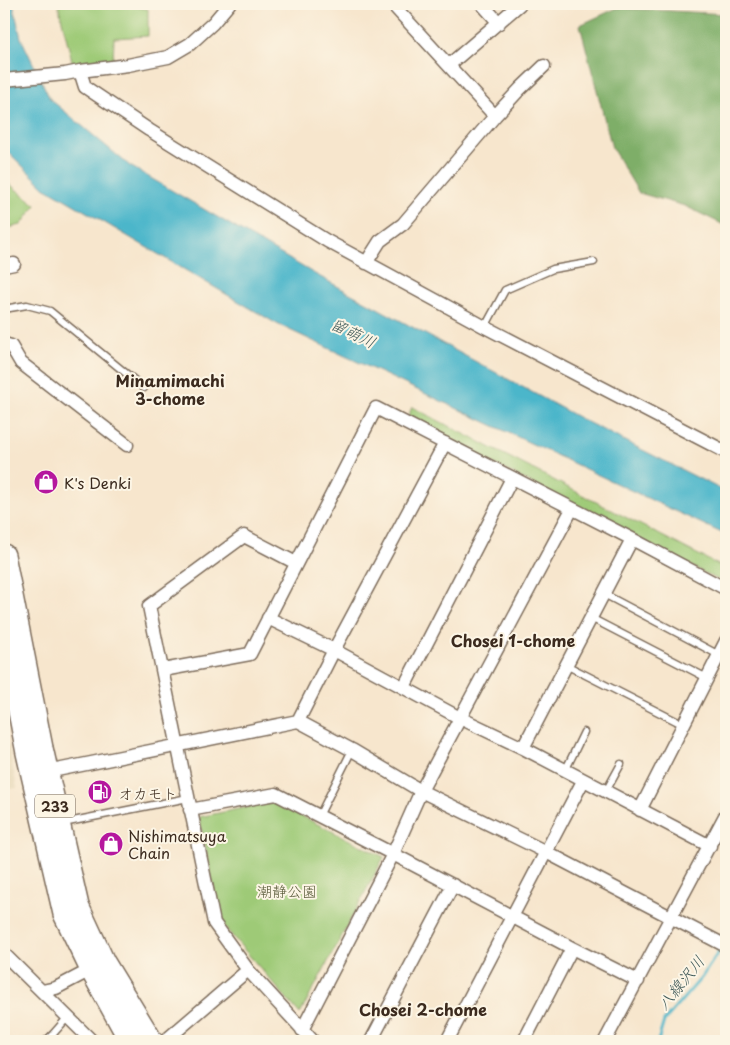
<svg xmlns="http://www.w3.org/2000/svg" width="730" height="1045" viewBox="0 0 730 1045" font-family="'Playpen Sans','Klee One',sans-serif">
	<rect width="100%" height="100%" fill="#fcf5e5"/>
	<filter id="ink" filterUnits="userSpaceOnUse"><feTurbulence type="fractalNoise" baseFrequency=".02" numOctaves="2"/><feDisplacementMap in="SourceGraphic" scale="10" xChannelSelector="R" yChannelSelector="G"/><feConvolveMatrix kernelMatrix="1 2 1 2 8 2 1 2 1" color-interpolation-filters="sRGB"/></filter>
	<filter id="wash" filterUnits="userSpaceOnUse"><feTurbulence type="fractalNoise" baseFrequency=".0096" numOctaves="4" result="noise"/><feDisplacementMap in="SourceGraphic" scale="20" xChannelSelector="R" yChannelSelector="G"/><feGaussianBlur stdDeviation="1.12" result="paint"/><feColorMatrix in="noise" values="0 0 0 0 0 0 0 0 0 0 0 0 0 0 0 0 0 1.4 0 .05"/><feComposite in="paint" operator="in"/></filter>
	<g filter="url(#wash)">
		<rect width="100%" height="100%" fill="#f7e6cd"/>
		<path fill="#e8d9ba" d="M4,722L17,788L4,790Z"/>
		<path fill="#9eca77" stroke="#6c7a4a" d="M58,4H124L148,9V36L114,38L113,60L73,65Z
			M4,180L36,205L21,225L4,229Z
			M412,407L726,569V584L407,419Z
			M273,802L384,857L300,1014L221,923L199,817Z"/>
		<path fill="#7eae68" stroke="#5c6c43" d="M617,8L726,14V226L685,206L639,193L612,148L580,25Z"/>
		<path fill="#4cb6ca" stroke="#447074" d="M4,4H13L21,38L50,99L130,166L313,273L583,420L726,492V535L277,324L44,187L4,148Z"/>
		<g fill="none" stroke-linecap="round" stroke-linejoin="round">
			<path stroke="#4cb6ca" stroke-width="3" d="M658,1041L664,1021L702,977L721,948"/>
		</g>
	</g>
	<g filter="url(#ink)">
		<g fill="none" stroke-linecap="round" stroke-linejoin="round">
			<defs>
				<path id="lane" d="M4,309L27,305L50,311L144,388
					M485,327L505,290L553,269L594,262
					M604,594L719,655
					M591,618L707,678
					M566,665L684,725
					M565,771L584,732
					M605,793L621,764
					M319,816L352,750
					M63,823L188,798
					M46,1041L53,1034L68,1017"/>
				<path id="street" d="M392,4L495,116
					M482,4L499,23
					M449,65L520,4
					M80,71L85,87L149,130L327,241L485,327L726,452
					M4,80L65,74L80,71L128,65L168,57L190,44L213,23L229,4
					M366,263L380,241L403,224L495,116L520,89L544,66
					M4,266L14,264
					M4,344L11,346L21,363L127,445
					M296,563L244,536L149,606L214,923L248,970L313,1041
					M268,618L334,650L460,718L523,748L710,846
					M163,670L250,654L376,408L632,539L726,589
					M404,687L512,478
					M298,721L334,650L445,443
					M523,748L632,539
					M42,773L298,721L352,750L421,791L546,852L726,946
					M190,810L276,794L393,854L572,948L638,981
					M640,810L726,641
					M4,954L92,1041
					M42,991L56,988L96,967
					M302,1030L393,854L421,791L572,509
					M165,1041L248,970
					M371,1041L453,885
					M447,1041L583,781
					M524,1041L572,948
					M605,1041L726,814"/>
				<path id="highway" d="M4,555L42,748L78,906L104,962L152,1041
					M4,633L27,753L64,914L91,970L130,1041"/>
			</defs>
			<use href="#lane" stroke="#7d6c5b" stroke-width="9"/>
			<use href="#street" stroke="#7d6c5b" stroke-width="15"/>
			<use href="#highway" stroke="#7d6c5b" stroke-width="24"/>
			<use href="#lane" stroke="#fff" stroke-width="6"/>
			<use href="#street" stroke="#fff" stroke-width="12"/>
			<use href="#highway" stroke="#fff" stroke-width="21"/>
		</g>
	</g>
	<defs>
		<symbol id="shop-disc" viewBox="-11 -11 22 22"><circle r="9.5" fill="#b5179e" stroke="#fcf5e5"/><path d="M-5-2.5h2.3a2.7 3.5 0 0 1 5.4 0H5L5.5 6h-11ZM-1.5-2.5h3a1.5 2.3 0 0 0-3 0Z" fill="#fff"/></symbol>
		<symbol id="fuel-disc" viewBox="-11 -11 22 22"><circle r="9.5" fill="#b5179e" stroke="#fcf5e5"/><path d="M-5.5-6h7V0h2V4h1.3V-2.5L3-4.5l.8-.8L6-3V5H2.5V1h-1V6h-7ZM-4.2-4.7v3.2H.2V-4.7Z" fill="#fff"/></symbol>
	</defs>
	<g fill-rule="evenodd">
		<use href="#shop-disc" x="32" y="468" width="28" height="28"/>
		<use href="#fuel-disc" x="86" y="778" width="28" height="28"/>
		<use href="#shop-disc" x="97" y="830" width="28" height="28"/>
	</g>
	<g text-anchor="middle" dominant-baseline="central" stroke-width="4" stroke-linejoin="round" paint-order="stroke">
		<rect fill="#fcf5e5" stroke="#75675a" stroke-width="1" x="35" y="794.5" width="40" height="23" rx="4"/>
		<g font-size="14" font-weight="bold" fill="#3b2a1e">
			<text x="55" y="806">233</text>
		</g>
		<g font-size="15" fill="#3b2a1e" stroke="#fcf5e5" text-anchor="start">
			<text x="64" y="482">K's Denki</text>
			<text x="118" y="792">オカモト</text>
			<text x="128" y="835">Nishimatsuya<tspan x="128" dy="17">Chain</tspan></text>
		</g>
		<g font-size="15" fill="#595a39" stroke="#fcf5e5">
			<text x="287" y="890">潮静公園</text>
		</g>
		<g font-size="16" font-style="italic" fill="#415b5a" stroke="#fcf5e5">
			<text transform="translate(354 332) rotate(26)">留萌川</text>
			<text transform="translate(680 982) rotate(-51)">八線沢川</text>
		</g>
		<g font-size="16" font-weight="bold" fill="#3b2a1e" stroke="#fcf5e5">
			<text x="170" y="380">Minamimachi<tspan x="170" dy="18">3-chome</tspan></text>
			<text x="513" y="640">Chosei 1-chome</text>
			<text x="423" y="1009">Chosei 2-chome</text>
		</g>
	</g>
	<rect width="730" height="1045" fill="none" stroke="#fcf5e5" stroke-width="20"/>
</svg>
